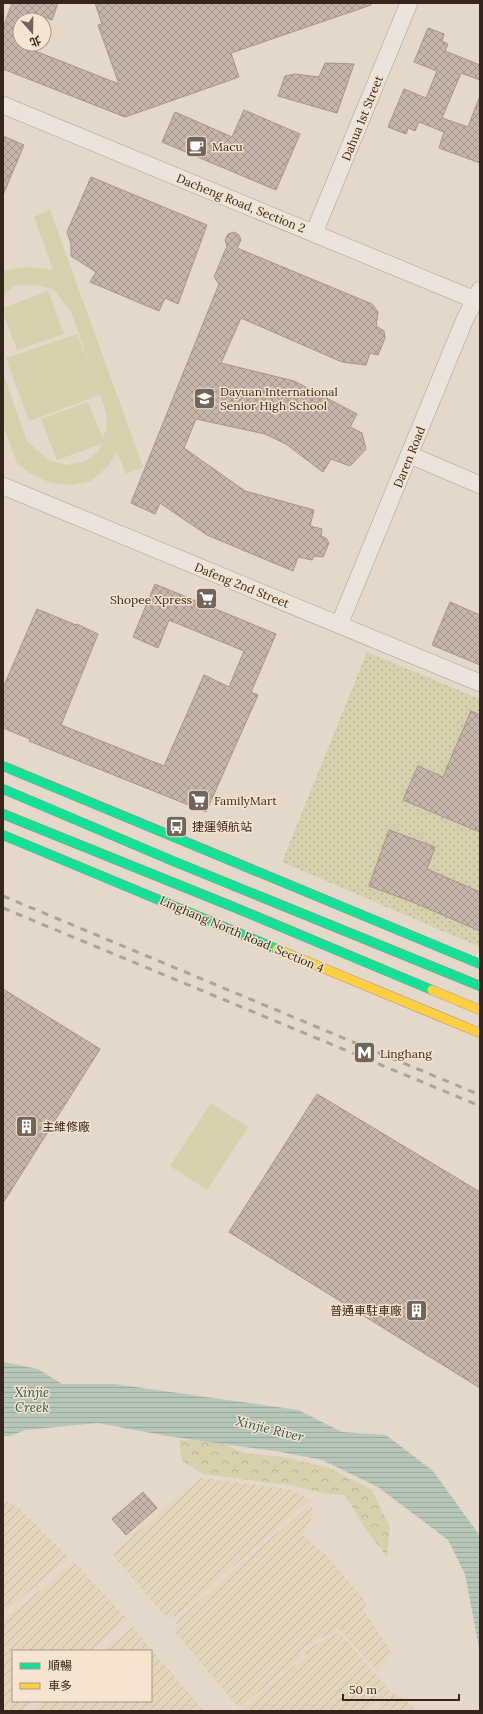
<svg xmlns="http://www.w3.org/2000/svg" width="483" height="1714" viewBox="0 0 483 1714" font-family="Lora,'Noto Sans TC',serif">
	<defs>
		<pattern id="farmland-furrows" width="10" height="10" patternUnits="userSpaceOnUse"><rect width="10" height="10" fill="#e3d5ba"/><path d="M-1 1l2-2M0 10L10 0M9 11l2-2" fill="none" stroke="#c3b79f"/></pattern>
		<pattern id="grass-dots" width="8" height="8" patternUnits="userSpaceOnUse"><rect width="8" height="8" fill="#d6d0ac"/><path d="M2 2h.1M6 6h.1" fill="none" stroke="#b8b293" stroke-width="1.8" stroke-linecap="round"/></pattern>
		<pattern id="forest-crowns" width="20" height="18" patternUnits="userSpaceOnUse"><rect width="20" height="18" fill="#d6d0ac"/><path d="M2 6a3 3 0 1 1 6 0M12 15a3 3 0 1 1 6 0" fill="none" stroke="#b8b293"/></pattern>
		<pattern id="water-rules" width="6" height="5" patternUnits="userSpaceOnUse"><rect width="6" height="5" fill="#b6c7ba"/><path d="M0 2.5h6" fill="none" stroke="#9dab9f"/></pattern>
		<pattern id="building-cross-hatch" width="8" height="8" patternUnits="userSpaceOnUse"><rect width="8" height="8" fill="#c7b5ab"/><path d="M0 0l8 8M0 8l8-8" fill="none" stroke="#a2938a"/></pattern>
	</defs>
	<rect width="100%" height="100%" fill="#e4d8ca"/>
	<path fill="url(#farmland-furrows)" d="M200,1478L289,1489L310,1500L175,1617L164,1615L112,1554Z
		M3,1500L17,1506L69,1558L3,1613Z
		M309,1505L315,1512L302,1535L326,1555L367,1603L363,1609L391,1652L378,1672L339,1629L303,1648L302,1656L239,1708L175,1632L177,1620Z
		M74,1562L127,1619L91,1651H13V1701H33L21,1711H6L3,1707V1621Z
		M132,1627L204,1711H33L44,1701H151V1651H103Z
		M339,1632L390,1691L367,1711H242L241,1710L305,1657V1650Z
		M392,1693L405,1700L418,1711H371Z"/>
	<path fill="url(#grass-dots)" d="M367,652L480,699V947L282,862Z"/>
	<path fill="url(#forest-crowns)" d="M179,1440H215L244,1453L282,1457L327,1467L372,1490L390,1527L387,1557L366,1530L345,1495L327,1494L289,1485L203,1474L182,1461Z"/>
	<path fill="#d6d0ac" d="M50,210L143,467L126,474L117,452L109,465L91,481L72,485L51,483L31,474L17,463L3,425V373L27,441L48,460L66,465L84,462L99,451L101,444L57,460L41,419L88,402L103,439C110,420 107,413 100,395L29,421L6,358L77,334L92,372L71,312L53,289L33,285L14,286L3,296V272C23,265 34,267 53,270L34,217Z
		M48,291L64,334L17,350L3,313V308Z
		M211,1103L248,1127L207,1190L170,1166Z"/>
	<path fill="url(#water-rules)" d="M3,1362L38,1369L62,1384H114L298,1410L342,1432L386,1435L433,1471L480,1536V1653L465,1574L448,1540L378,1487L322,1460L281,1452L167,1436L98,1423L25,1430L10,1436H3Z"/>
	<path fill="url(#building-cross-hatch)" stroke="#a3938a" d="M12,3H58L52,20L38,14L36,20H20V44H26L25,47L119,84L98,25L102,24L95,3H371V5L231,53L239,77L125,117L3,69V28Z
		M428,28L444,34L442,41L448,44L445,51L480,65V80L461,73L442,118L468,127L479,98H480V163L439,148L444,132L419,122L415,131L408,128L406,134L388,127L404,89L426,98L437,71L414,62Z
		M325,63L354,64L337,113L278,96L285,76L295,74L319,77Z
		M244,110L300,134L276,190L162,142L175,112L232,137Z
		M3,136L24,145L3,195Z
		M91,177L207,225L178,304L165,298L159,311L90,282L96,272L71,256V244L67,232Z
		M234,232L239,235L241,240L237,248L372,304L378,312L376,326L384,331L385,338L378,355L370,353L366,365L342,362L241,318L221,363L294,381L357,414L350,427L362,433L366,449L350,466L331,459L323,472L286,444L265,434L196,419L184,448L245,491L314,510L310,526L322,529L321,536L326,538L329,543L323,557L314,556L312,560L298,557L293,571L207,535L160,503L155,514L131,503L219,284L214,277L227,246L225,240L228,234Z
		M155,584L276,634L251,692L258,695L206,812L29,741L30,739L3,728V688L37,609L76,625L77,624L98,634L61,725L164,766L204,675L229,687L244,651L169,620L158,648L133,637Z
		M450,602L480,615V665L432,645Z
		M471,711L480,715V832L403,800L418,766L443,777Z
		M389,830L435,847L427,869L480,892V931L410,901L369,886Z
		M3,989L100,1049L3,1203Z
		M317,1094L480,1192V1388L229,1232Z
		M143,1492L157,1508L126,1535L112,1519Z"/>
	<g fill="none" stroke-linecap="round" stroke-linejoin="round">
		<defs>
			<path id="street" d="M3,105L480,302
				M314,233L409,3
				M410,455L480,485
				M3,486L480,683
				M339,625L465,319L480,290"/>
			<path id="fast" d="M3,766L480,964
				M3,789L173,861L480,986
				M3,814L236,908L432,990
				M3,835L277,949"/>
			<path id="slow" d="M277,949L480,1033
				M432,990L480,1010"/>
		</defs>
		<use href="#street" stroke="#a89d94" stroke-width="18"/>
		<use href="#fast" stroke="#988d84" stroke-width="10"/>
		<use href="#slow" stroke="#988d84" stroke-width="10"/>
		<use href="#street" stroke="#ebe4dc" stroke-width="17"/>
		<use href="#fast" stroke="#16e098" stroke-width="9"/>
		<use href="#slow" stroke="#ffcf43" stroke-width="9"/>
		<path stroke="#aaa39c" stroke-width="3" stroke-dasharray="7 7" stroke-linecap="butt" d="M3,896L480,1095
			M3,908L480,1106"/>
	</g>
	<defs>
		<symbol id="cafe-square" viewBox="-11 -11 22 22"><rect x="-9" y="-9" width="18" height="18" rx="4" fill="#736459" stroke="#f5e4cf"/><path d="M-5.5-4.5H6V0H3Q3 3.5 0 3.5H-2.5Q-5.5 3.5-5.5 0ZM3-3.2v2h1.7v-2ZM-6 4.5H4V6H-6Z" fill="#fff"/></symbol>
		<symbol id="school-square" viewBox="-11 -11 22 22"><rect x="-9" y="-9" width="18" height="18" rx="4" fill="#736459" stroke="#f5e4cf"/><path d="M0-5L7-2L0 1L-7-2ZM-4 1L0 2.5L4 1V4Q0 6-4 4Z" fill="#fff"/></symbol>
		<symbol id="supermarket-square" viewBox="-11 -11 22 22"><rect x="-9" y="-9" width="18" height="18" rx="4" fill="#736459" stroke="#f5e4cf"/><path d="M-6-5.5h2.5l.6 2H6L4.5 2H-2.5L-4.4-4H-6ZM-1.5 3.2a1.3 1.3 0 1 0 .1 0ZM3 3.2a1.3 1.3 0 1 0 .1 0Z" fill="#fff"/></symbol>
		<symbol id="bus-square" viewBox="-11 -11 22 22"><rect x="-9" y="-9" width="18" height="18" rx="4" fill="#736459" stroke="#f5e4cf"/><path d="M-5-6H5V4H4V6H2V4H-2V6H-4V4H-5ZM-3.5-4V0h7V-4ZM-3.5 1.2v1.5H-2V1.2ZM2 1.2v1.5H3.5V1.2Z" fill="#fff"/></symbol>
		<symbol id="metro-square" viewBox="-11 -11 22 22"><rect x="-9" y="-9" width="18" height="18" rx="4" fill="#736459" stroke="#f5e4cf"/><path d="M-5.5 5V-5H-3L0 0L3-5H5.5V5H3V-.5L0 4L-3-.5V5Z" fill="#fff"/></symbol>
		<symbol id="building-square" viewBox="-11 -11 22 22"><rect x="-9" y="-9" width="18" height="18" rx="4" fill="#736459" stroke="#f5e4cf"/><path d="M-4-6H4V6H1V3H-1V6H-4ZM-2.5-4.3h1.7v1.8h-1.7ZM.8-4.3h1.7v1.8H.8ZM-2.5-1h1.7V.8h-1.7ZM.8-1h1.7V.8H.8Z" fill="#fff"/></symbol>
	</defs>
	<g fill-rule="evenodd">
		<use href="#cafe-square" x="184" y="134" width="25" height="25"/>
		<use href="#school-square" x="192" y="386" width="25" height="25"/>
		<use href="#supermarket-square" x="194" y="586" width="25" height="25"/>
		<use href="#supermarket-square" x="186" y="788" width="25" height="25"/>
		<use href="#bus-square" x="164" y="814" width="25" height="25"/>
		<use href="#metro-square" x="352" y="1040" width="25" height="25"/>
		<use href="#building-square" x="14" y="1114" width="25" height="25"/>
		<use href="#building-square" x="404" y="1298" width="25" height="25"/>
	</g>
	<g text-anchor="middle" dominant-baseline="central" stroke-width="3" stroke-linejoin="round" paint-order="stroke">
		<g font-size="12" fill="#36251c" stroke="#f5e4cf">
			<text transform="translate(362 118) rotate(-68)">Dahua 1st Street</text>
			<text transform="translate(241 203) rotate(22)">Dacheng Road, Section 2</text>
			<text transform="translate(409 457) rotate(-68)">Daren Road</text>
			<text transform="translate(242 585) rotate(22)">Dafeng 2nd Street</text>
			<text transform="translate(242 934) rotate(23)">Linghang North Road, Section 4</text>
		</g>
		<g font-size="12" fill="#36251c" stroke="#f5e4cf" text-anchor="start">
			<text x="212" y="146">Macu</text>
			<text x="220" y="391">Dayuan International<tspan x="220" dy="14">Senior High School</tspan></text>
			<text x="192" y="599" text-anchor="end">Shopee Xpress</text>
			<text x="214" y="800">FamilyMart</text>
			<text x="192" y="826">捷運領航站</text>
			<text x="380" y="1053">Linghang</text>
			<text x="42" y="1126">主維修廠</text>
			<text x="402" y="1310" text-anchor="end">普通車駐車廠</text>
		</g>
		<g font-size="13" font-style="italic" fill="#2b564d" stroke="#f5e4cf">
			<text x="32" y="1392">Xinjie<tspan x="32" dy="15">Creek</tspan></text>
			<text transform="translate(270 1429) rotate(14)">Xinjie River</text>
		</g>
	</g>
	<rect width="483" height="1714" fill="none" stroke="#36251c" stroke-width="8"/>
	<rect x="12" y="1650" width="140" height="52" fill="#f5e4cf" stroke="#a99887"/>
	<rect x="20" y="1663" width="20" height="6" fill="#16e098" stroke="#a99887"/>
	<text x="48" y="1670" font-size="12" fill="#36251c">順暢</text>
	<rect x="20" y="1683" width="20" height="6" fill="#ffcf43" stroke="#a99887"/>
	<text x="48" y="1690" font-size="12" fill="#36251c">車多</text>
	<g transform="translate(32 32) rotate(160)"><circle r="19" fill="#f5e4cf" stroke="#a99887"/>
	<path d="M0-3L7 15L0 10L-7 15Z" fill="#736459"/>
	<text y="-6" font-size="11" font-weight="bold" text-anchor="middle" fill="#36251c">北</text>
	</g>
	<path d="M343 1694v6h116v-6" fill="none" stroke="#36251c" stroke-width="2"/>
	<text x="349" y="1694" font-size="12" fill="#36251c" stroke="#f5e4cf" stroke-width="3" paint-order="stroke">50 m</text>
</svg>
